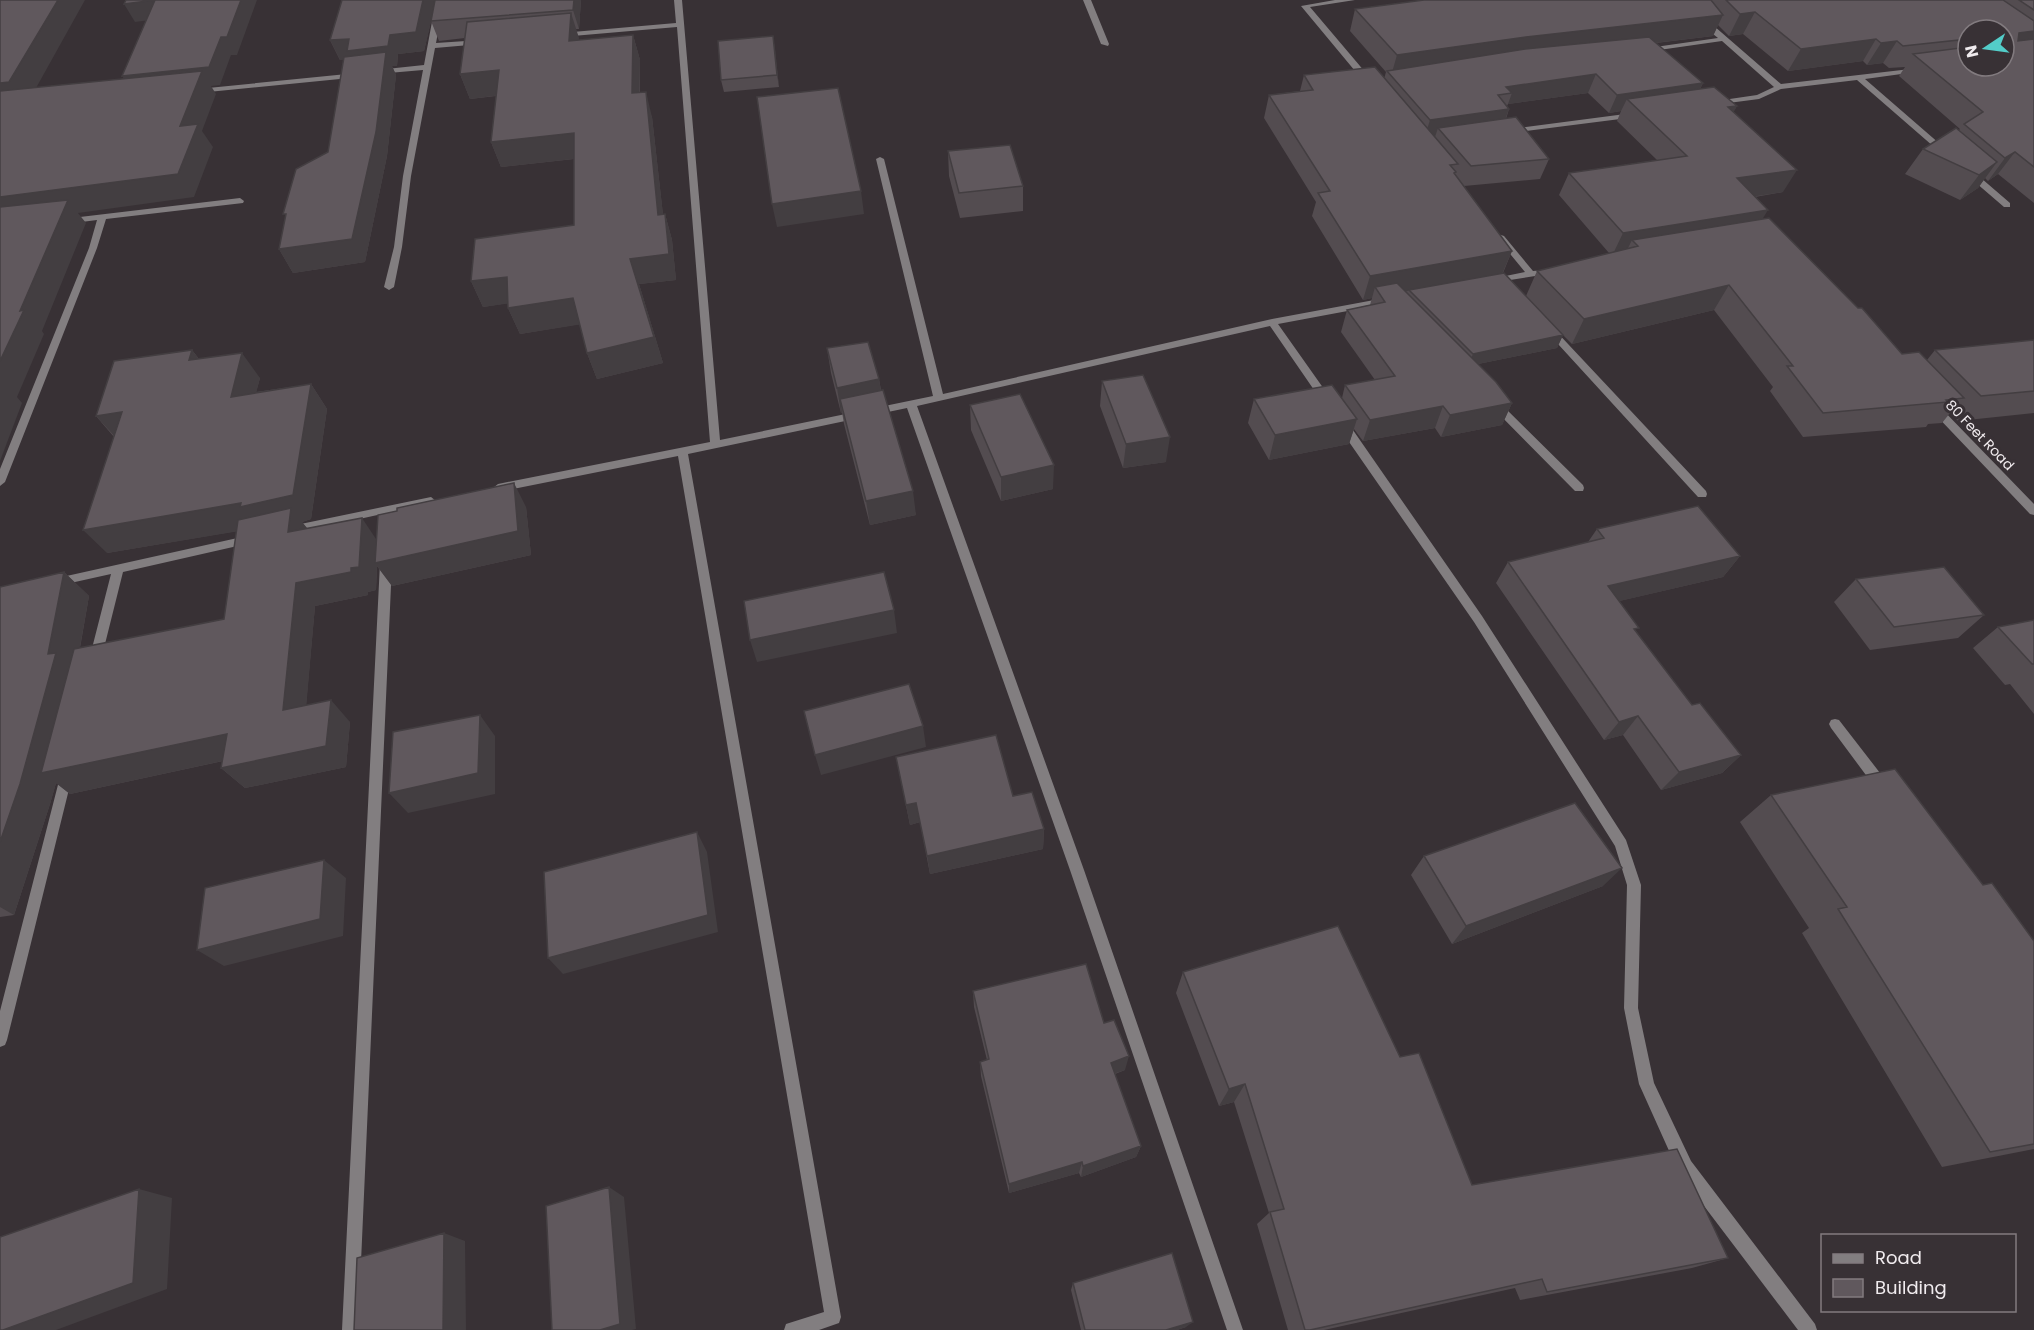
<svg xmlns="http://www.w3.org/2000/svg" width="2034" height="1330" viewBox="0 0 2034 1330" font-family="Poppins,sans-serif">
	<rect width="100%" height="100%" fill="#383135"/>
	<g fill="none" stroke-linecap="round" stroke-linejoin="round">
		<path fill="#827e80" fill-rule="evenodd" d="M436,0H444L436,43L481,40L485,42L481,44L435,48L411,176L402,247L394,287L389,290L384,287L394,247L403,176L423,70L377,74L373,72L377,70L424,65Z
			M674,0H682L720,440L933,396L876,159L880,157L884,159L943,394L1272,319L1385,298L1390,301L1385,304L1278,324L1331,399L1332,401L1327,404L1323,403L1270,326L917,406L1084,870L1243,1330H1227L1070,870L907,408L688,454L841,1317L839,1323L819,1330H784L786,1324L824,1312L678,456L498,492L493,488L498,484L710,442L677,27L561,37L557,35L561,33L676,23Z
			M1083,0H1091L1109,44L1108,46L1101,44Z
			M1335,0H1355L1310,7L1371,79V83H1365L1301,6Z
			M1685,0H1693L1714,26L1781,84L1919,68L1920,70L1916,72L1865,79L1948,151L1941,153L1857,80L1781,89L1759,99L1713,105V101H1716L1757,95L1774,87L1722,41L1645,52L1644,50L1648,48L1718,38L1708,30Z
			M357,73H360V77L198,93L194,91L198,89Z
			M1633,113L1637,115L1636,117L1511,133L1507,131L1511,129Z
			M1968,172H1974L2010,203V207H2004L1968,176Z
			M240,198L244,201L243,203L106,219L97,248L5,482L0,486V469L89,248L97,220L66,224L62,221L63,219Z
			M1501,235L1504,236L1533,271L1554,269V273L1491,283V279L1525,272L1497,238Z
			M1550,327L1553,328L1706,491L1707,494L1706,497H1698L1547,332V328Z
			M1495,401L1499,402L1583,485L1584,488L1583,491H1575L1491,406V402Z
			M1935,405L1939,406L2034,504V515L2030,514L1931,410L1930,408Z
			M1342,419L1346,420L1482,616L1626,840L1641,885L1638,1008L1654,1083L1691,1161L1815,1324L1817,1330H1798L1679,1173L1639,1084L1624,1008L1627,885L1615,846L1474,622L1338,426L1337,423Z
			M431,497L436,501L435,504L393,512L392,527L387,531L382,527V514L291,534L286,530L291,526Z
			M251,535L255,536L257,539L255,542L123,572L101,660L99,663H91L89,660L111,574L57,586L51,582L53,579Z
			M386,559L392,563L358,1330H342L380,563Z
			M1835,719L1839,720L1887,782L1888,786L1887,790L1882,792L1877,790L1831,728L1829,724L1831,720Z
			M67,767L72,769L73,773L7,1040L5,1045L0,1047V1011L61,773L62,769Z"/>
	</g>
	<path fill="#534c50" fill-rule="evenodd" d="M342,0H581L579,29H576L578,40L633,35L640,60V93L652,117L663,215L665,214L672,240L676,280L639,284L663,363L597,379L587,353L580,324L520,334L508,308V303L483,307L471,281L574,225V159L501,167L491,142L496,96L470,99L460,74L465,38L439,41L431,21L424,51L398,54L397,66H392L396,75L387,156L365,262L293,273L279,249L328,152L344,59L340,60L330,40Z
		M1424,0H2034V203L1998,174L1988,181L1985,178L1978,188L1960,200L1905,174L1923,149L1959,130L1960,129L1899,76L1905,67L1889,68L1883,63L1867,65L1863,61L1788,71L1743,34L1729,36L1718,25L1713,36L1656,43L1703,83L1700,89L1737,106L1733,112L1783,192L1755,197L1763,219L1902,354L1927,360L1935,350L2034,340V413L1958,421L1950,413L1942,423L1928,424L1926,427L1803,437L1770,391L1773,387L1714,310L1572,344L1563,335L1557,348L1478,364L1512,403L1502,425L1441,437L1435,428L1363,441L1354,429L1349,444L1269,460L1248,423L1254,399L1342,398L1345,385L1375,380L1341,332L1347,310L1370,305L1372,298L1363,300L1312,216L1316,202L1264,118L1269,95L1300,91L1304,75L1384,79L1386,72L1350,31L1355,9ZM1968,30H2004L1968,66ZM1588,93L1609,113L1621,111L1617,121L1657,160L1569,173L1559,195L1609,253L1537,271L1526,296L1503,273L1512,251L1464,186L1540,179L1549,159L1506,119L1509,109L1507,106L1508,104Z
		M773,36L779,87L724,92L721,80Z
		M948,151L1023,186V211L960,218L949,176Z
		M827,348L879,379L881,390L916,515L870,525L844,424L842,412L841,413L831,373Z
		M192,350L199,359L260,378L256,392L311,384L327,409L311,519L302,522L307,528L376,539L526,507L531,555L392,586L377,566L376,590L368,592V595L315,606L306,705L350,722L346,767L245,788L221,768L223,761L70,794L56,783L50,804L14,915L0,917V587L64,572L89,596L80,648L224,619L237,531L107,553L114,437L96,416Z
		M1102,381L1166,462L1123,468L1100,406Z
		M970,405L1053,489L1001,501L971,430Z
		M1597,529L1740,556L1723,577L1619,601L1636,631L1692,705L1741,755L1722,773L1661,790L1623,735L1604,740L1496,583L1508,562L1588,542Z
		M1856,579L1984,615L1958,638L1870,650L1834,602Z
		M2034,620V714L2010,684L2005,685L1973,648L1998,627Z
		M896,757L1013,796L1044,829L1043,849L930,874L920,822L910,825Z
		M1771,795L1983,885L2034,941V1149L1942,1167L1802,933L1809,928L1740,822Z
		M1424,856L1603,886L1452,944L1411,875Z
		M1183,972L1400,1057L1472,1185L1728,1258L1692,1268L1520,1300L1515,1288L1324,1330H1288L1257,1224L1269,1213L1234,1102L1219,1106L1176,993Z
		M973,991L1104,1023L1125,1070L1115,1074L1141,1146L1136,1157L1081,1177L1079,1173L1009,1193L981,1076L980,1062L987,1060L974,1007Z
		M1073,1283L1186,1327L1177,1330H1081L1071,1290Z"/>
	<path fill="#433e41" d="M58,0H85L26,106L0,109V83Z
		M155,0L165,18L135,22L124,4Z
		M241,0H257L237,55H231L220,85L211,86L216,94L202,131L213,147L194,197L78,213L86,223L42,331L44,334L17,397L22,403L0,461V361L20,311L0,223V197L180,126L134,94L122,76L221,37Z
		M423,0H436L424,51L398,54L397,66H392L396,75L387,156L365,262L293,273L279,249L352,239L351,59L340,60L330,40Z
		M574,0H581L579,29L573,10Z
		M1755,12L1743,34L1729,36L1740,14Z
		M571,13L579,38L577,66L569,41Z
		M1723,15L1713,36L1518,59L1391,76L1397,55L1526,37Z
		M2034,31V46L2004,55L2019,33Z
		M633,35L640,60L639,118L632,93Z
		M773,36L775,48L779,87L777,75Z
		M1876,39L1863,61L1788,71L1801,49Z
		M1897,41L1883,63L1867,65L1881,43Z
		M499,70L509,94L470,99L460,74Z
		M1596,74L1588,93L1508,104L1512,93L1506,87Z
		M1703,83L1694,101L1627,99L1621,111L1609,113L1617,95Z
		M646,92L652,117L666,241L658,215Z
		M1737,106L1725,128L1728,107Z
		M1509,109L1502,128H1438L1435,137L1424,139L1430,120Z
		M574,133L582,158L501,167L491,142Z
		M2015,152L1998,174L1988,181L2005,158Z
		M1997,162L1978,188L1960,200L1979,175Z
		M1797,170L1783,192L1724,201L1737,178Z
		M861,191L864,214L777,227L772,204Z
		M1768,210L1754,233L1638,246L1632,240L1625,254L1612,256L1623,233Z
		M665,214L672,240L676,280L639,284L663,363L597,379L587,353L630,259Z
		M1512,251L1502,274L1409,290L1408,291L1381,296L1375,287L1372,298L1363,300L1370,276Z
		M507,277L518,302L483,307L471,281Z
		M1729,285L1714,310L1572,344L1584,319Z
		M573,298L583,324L520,334L508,308Z
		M1563,335L1557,348L1468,366L1473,354Z
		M192,350L211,375L189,360Z
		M242,353L260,378L249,421L231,397Z
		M879,379L883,404L840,399L842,412L841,413L837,388Z
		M311,384L327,409L311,519L302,522L310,532L306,556L257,528L107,553L83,530Z
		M1512,403L1502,425L1441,437L1450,415Z
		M1443,406L1435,428L1363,441L1370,420Z
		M122,412L118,440L96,416Z
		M1357,419L1349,444L1269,460L1275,435Z
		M1170,437L1166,462L1123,468L1126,444Z
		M1054,465L1053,489L1001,501V477Z
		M514,483L526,507L531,555L392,586L377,566L376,590L368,592V595L315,606L304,732L283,710L296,583L362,518L378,542Z
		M913,491L916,515L870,525L866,501Z
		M1740,556L1723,577L1594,607L1608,586Z
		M64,572L89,596L76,669L227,734L250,755L70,794L56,783L50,804L14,915L0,907V842L48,654Z
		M894,610L897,633L757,662L750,640Z
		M331,700L350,722L346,767L245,788L221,768Z
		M480,715L495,736V794L408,813L389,793Z
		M1638,716L1623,735L1604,740L1619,722Z
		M923,726L926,747L821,775L815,755Z
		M1741,755L1722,773L1661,790L1679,772Z
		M916,803L920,822L910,825L906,805Z
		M1044,829L1043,849L930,874L927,856Z
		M697,832L707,852L718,932L563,974L548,958Z
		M324,860L346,878L343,936L224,966L197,950Z
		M1622,868L1603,886L1452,944L1466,926Z
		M1129,1056L1125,1070L1107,1076L1111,1063Z
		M1245,1084L1234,1102L1219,1106L1229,1089Z
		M1141,1146L1136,1157L1081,1177L1083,1166Z
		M1082,1162L1079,1173L1009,1193V1184Z
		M609,1187L624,1197L636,1329L632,1330H600Z
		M139,1189L172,1198L167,1289L56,1330H3Z
		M444,1233L465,1241L466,1330H443Z
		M1193,1322L1186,1327L1177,1330H1166Z"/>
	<path fill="#60585d" stroke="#433e41" stroke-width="1.5" d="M0,0H58L9,82L0,83Z
		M126,0H241L227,37H221L209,67L122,76L155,0L124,4Z
		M342,0H423L416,32L390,35L388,46L347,51L349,39L330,40Z
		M435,0H574L573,10L431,21Z
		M1424,0H1711L1723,15L1526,37L1397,55L1355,9Z
		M1726,0H2003L2034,21V31L2019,33L2018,41L2034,39V167L2015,152L2005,158L1964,124L1983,112L1913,54L1968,47V66H2004V30H1968V39L1903,46L1897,41L1881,43L1876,39L1801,49L1755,12L1740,14Z
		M2019,0H2034V10Z
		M571,13L569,41L633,35L632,93L646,92L658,215L665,214L669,254L630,259L654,337L587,353L573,298L508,308L507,277L471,281L475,239L574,225V133L491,142L499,70L460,74L467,22Z
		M773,36L777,75L721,80L718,41Z
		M1649,37L1703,83L1617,95L1596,74L1506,87L1512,93L1498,95L1509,109L1430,120L1387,71L1525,49Z
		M386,52L376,132L352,239L279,249L286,214H283L296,169L328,152L344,57Z
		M1375,67L1458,164L1450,165L1456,172L1454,173L1512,251L1370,276L1318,193L1330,191L1269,95L1313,90L1304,75Z
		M202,71L180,126L198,124L178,174L0,197V91Z
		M1714,87L1737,106L1728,107L1797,170L1737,178L1768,210L1623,233L1569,173L1687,156L1627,99Z
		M838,88L861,191L772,204L757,97Z
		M1516,117L1549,159L1471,166L1438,128Z
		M1956,128L1997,162L1979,175L1923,149Z
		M1010,145L1023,186L959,193L948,151Z
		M68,200L20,311L24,310L0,361V207Z
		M1769,218L1858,308H1862L1902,354L1919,352L1964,398L1946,400L1948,402L1823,413L1787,366H1793L1729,285L1584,319L1537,271L1638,246L1632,240Z
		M1504,273L1563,335L1473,354L1409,290Z
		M1397,283L1496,382L1512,403L1450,415L1443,406L1370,420L1345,385L1395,376L1347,310L1385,302L1375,287Z
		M2034,340V391L1981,396L1935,350Z
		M868,342L879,379L837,388L827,348Z
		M192,350L189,360L242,353L231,397L311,384L293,495L240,507L241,503L83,530L122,412L96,416L114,361Z
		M1143,375L1170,437L1126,444L1102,381Z
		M1332,385L1357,419L1275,435L1254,399Z
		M883,390L913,491L866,501L840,399Z
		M1020,394L1054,465L1001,477L970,405Z
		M514,483L518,531L375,563L378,515L397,511V508Z
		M1698,506L1740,556L1608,586L1639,628L1634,629L1692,705L1700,703L1741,755L1679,772L1638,716L1619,722L1508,562L1604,538L1597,529Z
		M291,508L288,532L362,518L359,567L351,568V572L296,583L283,710L331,700L326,746L221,768L227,734L41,773L74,649L224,619L238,520Z
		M1944,567L1984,615L1894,627L1856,579Z
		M64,572L48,654L56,653L20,784L0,842V587Z
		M884,572L894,610L750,640L744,601Z
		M2034,620V664H2032L1998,627Z
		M909,684L923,726L815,755L804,711Z
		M480,715L478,773L389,793L393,732Z
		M996,735L1013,796L1032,792L1044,829L927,856L916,803L906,805L896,757Z
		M1895,769L1983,885L1992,883L2034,941V1144L1990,1152L1838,909L1847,907L1771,795Z
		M1575,803L1622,868L1466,926L1424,856Z
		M697,832L708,915L548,958L544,872Z
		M324,860L320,919L197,950L205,888Z
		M1338,926L1400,1057L1419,1053L1472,1185L1677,1149L1728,1258L1547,1292L1542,1279L1310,1330H1305L1270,1212L1284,1209L1245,1084L1229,1089L1183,972Z
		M1086,964L1104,1023L1114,1020L1129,1056L1111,1063L1141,1146L1083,1166L1082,1162L1009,1184L980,1062L989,1059L973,991Z
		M609,1187L620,1324L600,1330H552L546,1206Z
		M139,1189L133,1283L3,1330H0V1237Z
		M444,1233L443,1330H354L357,1258Z
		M1172,1253L1193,1322L1166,1330H1085L1073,1283Z"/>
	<g text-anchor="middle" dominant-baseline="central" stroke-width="6" stroke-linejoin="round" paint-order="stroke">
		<g font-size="14" fill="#f0ebee" stroke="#383135">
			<text transform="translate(1980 435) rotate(46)">80 Feet Road</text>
		</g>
	</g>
	<rect x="1821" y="1234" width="195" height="78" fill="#383135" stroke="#827b7f" stroke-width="1.5"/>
	<rect x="1833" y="1254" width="30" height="9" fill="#827e80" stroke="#827b7f" stroke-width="1.5"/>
	<text x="1875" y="1264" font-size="18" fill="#f0ebee">Road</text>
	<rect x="1833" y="1279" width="30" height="18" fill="#60585d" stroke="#827b7f" stroke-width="1.5"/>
	<text x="1875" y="1294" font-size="18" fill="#f0ebee">Building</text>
	<g transform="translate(1986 48) rotate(257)"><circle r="28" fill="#383135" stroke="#827b7f" stroke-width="1.5"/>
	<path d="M0-4.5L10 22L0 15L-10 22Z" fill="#53cdc9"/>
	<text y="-9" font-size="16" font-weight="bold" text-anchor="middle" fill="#f0ebee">N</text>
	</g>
</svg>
